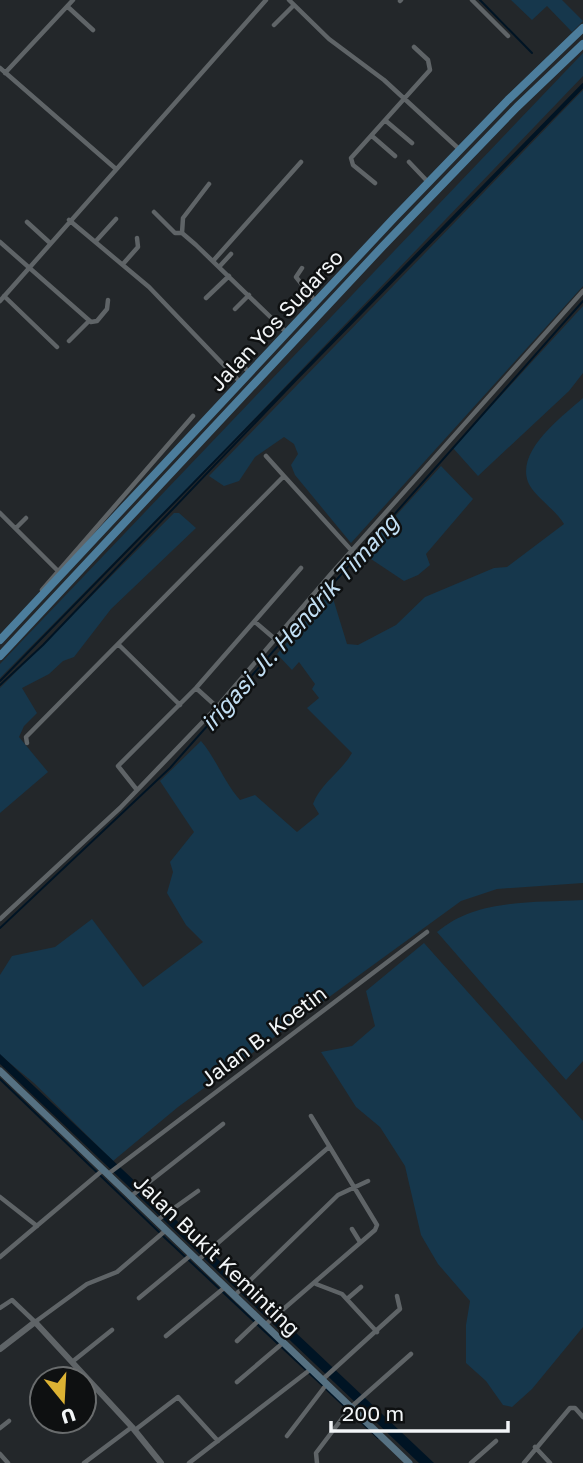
<svg xmlns="http://www.w3.org/2000/svg" width="583" height="1463" viewBox="0 0 583 1463" font-family="'Golos Text',sans-serif">
	<rect width="100%" height="100%" fill="#23272a"/>
	<path fill="#16374c" d="M511,0H562L583,21L572,32L547,6L532,20Z
		M583,53V76L212,463L0,678V664Z
		M583,90V286L351,543L295,475L291,465L298,454L294,444L284,437L255,457L239,481L224,486L209,476Z
		M583,306V373L569,391L478,476L453,448Z
		M583,398V883L497,889L461,901L178,1107L113,1161L34,1083L0,1055V975L12,956L55,947L92,919L143,987L203,942L186,925L167,893L173,872L170,862L194,832L160,781L201,741C217,760 224,782 240,800L255,795L297,832L319,814L313,804C320,784 341,772 352,753L307,708L319,698L312,689L315,684L299,662L292,670L277,654L331,592L347,644L358,645L396,625L425,597L494,568L507,567L564,524C556,510 533,495 528,482C516,450 563,416 583,398Z
		M441,466L473,499L426,554L430,565L418,575L404,581L362,553Z
		M174,513H179L196,528L111,609L74,657L63,661L49,674L22,688L37,713L24,726L19,737L48,772L0,813V688Z
		M583,900V1061L566,1080L437,932C477,898 533,903 583,900Z
		M424,943L583,1121V1327L532,1389L512,1407L503,1405L486,1381L466,1363V1325L470,1301L438,1264L421,1235L405,1166L380,1127L356,1107L321,1052L352,1046L375,1026L366,991Z"/>
	<path fill="#001424" d="M0,1054L434,1463H419L0,1064Z"/>
	<g fill="none" stroke-linecap="round" stroke-linejoin="round">
		<path stroke="#001424" stroke-width="2" d="M480,0L532,53
			M0,681L583,84
			M0,685L43,645L296,380L583,87
			M0,928L170,768L583,301
			M0,1079L159,1232
			M163,1236L322,1385
			M326,1389L378,1438"/>
		<path stroke="#5f6467" stroke-width="4.5" d="M289,0L329,39L384,80L459,149
			M472,0L508,36
			M400,1L401,0
			M68,7L93,30
			M274,25L294,5
			M0,68L116,169
			M5,73L73,0
			M386,121L412,143
			M372,136L395,156
			M409,162L428,182
			M375,183L353,165L351,158L430,70L428,60L414,47
			M154,212L175,233H182L196,245L287,333
			M69,220L149,287L241,383
			M27,222L50,243
			M182,233L183,218L209,184
			M96,241L116,219
			M0,242L91,322L97,321L107,309L108,300
			M213,261L301,162
			M123,264L138,247L137,238
			M219,267L231,254
			M302,268L296,277L316,302
			M4,296L57,347
			M206,298L229,276
			M0,301L266,0
			M235,309L249,295
			M69,341L89,321
			M242,366L251,373
			M266,456L284,476
			M0,513L59,572
			M16,528L26,518
			M42,590L193,416
			M255,622L275,639
			M119,645L180,705
			M196,688L217,707
			M27,743L26,737L284,476L352,551
			M137,790L118,766L196,688L301,568
			M0,919L120,808L217,707L330,575L583,291
			M108,1174L427,932
			M0,1197L37,1226
			M130,1197L223,1124
			M156,1221L198,1191
			M352,1229L360,1242
			M0,1257L103,1170
			M197,1261L329,1147
			M316,1284L342,1294L377,1332
			M235,1295L338,1195L368,1181
			M139,1298L191,1255
			M347,1299L361,1287
			M0,1308L12,1300L35,1322L87,1284L117,1272L165,1231
			M265,1325L375,1230L377,1225L311,1116
			M166,1336L224,1288
			M237,1341L259,1320
			M72,1362L112,1330
			M63,1379L77,1368
			M323,1379L400,1309L397,1296
			M237,1382L284,1342
			M0,1428L9,1421
			M135,1430L178,1397L218,1441
			M287,1436L326,1385
			M535,1447L550,1463
			M0,1454L8,1463
			M84,1463L132,1427
			M189,1463L311,1369
			M317,1463L316,1453L350,1408L411,1354
			M471,1463L496,1441
			M524,1463L570,1408H575L583,1417"/>
		<path stroke="#5f6467" stroke-width="6" d="M0,1349L35,1322L132,1427L161,1463"/>
		<path stroke="#567182" stroke-width="7" d="M0,1071L409,1463"/>
		<path stroke="#4c7d9c" stroke-width="8" d="M0,640L394,218L508,100L583,28
			M0,656L382,247L517,107L583,44"/>
	</g>
	<g text-anchor="middle" dominant-baseline="central" stroke-width="5" stroke-linejoin="round" paint-order="stroke">
		<g font-size="21" fill="#f2f5f7" stroke="#0e1011">
			<text transform="translate(276 320) rotate(-47)">Jalan Yos Sudarso</text>
			<text transform="translate(263 1036) rotate(-37)">Jalan B. Koetin</text>
			<text transform="translate(217 1255) rotate(44)">Jalan Bukit Keminting</text>
		</g>
		<g font-size="23" font-style="italic" fill="#c2dff4" stroke="#0e1011">
			<text transform="translate(299 622) rotate(-48)">irigasi Jl. Hendrik Timang</text>
		</g>
	</g>
	<g transform="translate(63 1400) rotate(162)"><circle r="33" fill="#0e1011" stroke="#696c6d" stroke-width="2"/>
	<path d="M0-5L12 26L0 18L-12 26Z" fill="#dcb233"/>
	<text y="-10" font-size="19" font-weight="bold" text-anchor="middle" fill="#f2f5f7">U</text>
	</g>
	<path d="M331 1421v10h177v-10" fill="none" stroke="#f2f5f7" stroke-width="3.5"/>
	<text x="342" y="1421" font-size="21" fill="#f2f5f7" stroke="#0e1011" stroke-width="5" paint-order="stroke">200 m</text>
</svg>
